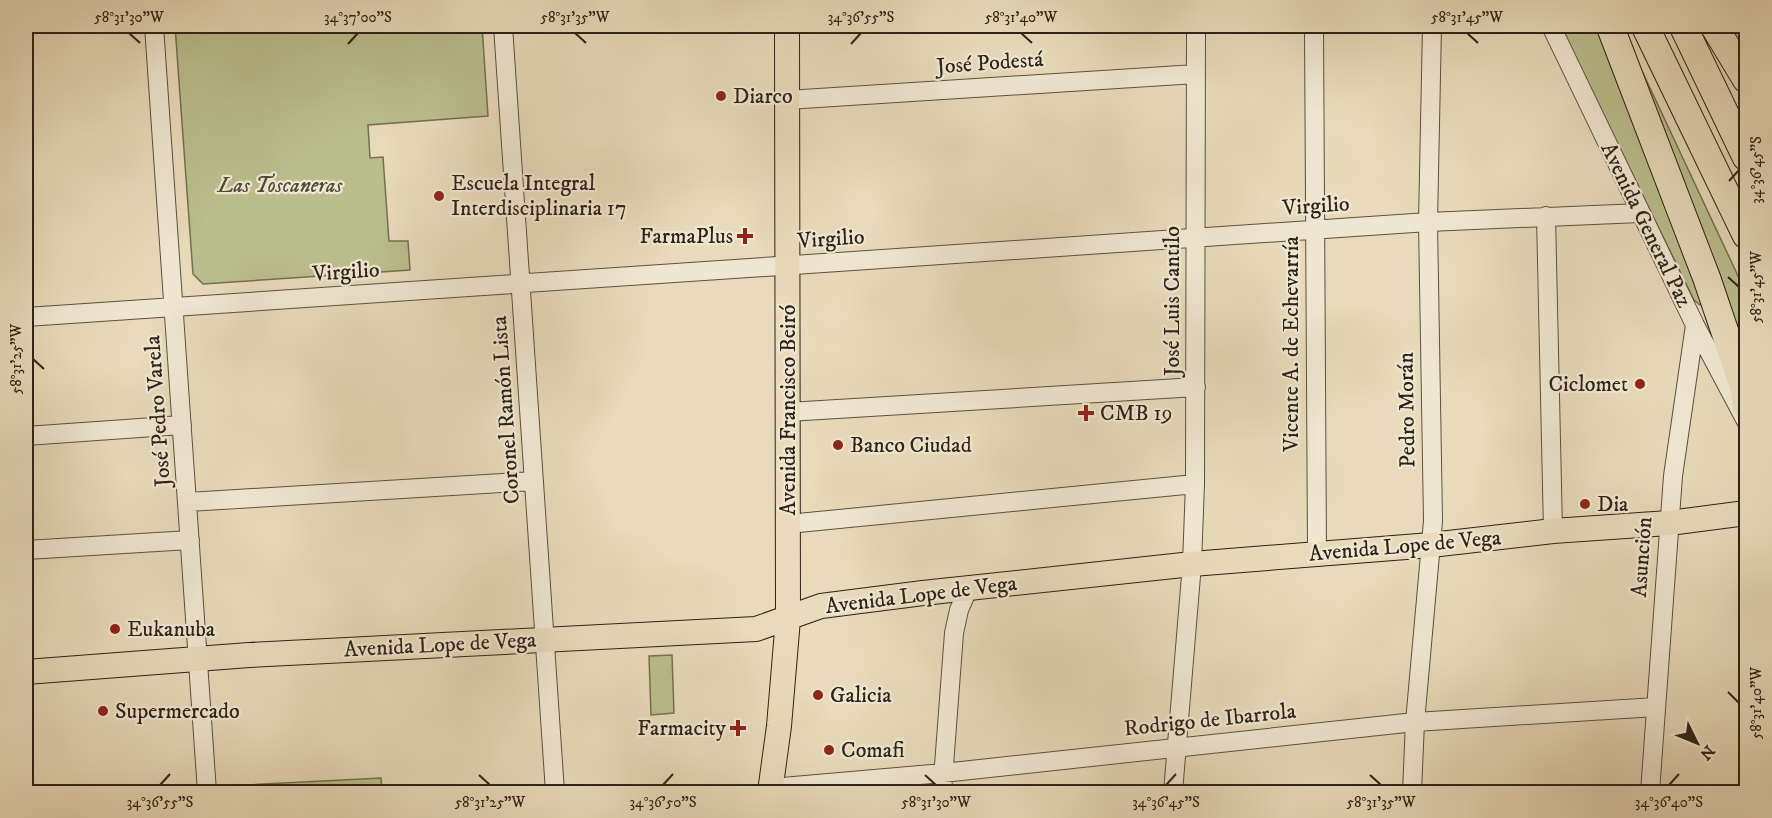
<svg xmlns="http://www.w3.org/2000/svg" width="1772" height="818" viewBox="0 0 1772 818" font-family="'IM FELL DW Pica',serif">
	<rect width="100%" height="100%" fill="#e8daba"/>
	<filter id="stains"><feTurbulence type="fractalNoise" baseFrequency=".00333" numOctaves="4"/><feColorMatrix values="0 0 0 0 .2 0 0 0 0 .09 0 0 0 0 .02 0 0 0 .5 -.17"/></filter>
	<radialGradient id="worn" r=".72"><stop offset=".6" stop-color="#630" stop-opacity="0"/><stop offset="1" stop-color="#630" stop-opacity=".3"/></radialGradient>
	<path fill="#babe8d" stroke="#747052" stroke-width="1.5" d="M175,26H482L488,116L368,125L370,158L383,157L389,241H408L410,270L203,284L193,274Z
		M1559,26H1599L1703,301L1700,305L1694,300Z
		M1727,26H1746V60Z
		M1643,73L1746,293V368L1640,75Z
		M672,655L674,713L651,715L649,656Z
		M381,778L382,792H227V786Z"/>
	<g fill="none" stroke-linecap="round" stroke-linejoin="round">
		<defs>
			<path id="minor" d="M154,26L207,792
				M503,26L555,792
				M1314,26L1317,555
				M1551,26L1695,325L1746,421
				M787,100L1196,74
				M1546,216L1553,531
				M26,317L1428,222L1640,213
				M788,412L1196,387
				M26,436L182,425
				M188,502L534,481
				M788,524L1195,484
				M26,550L190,540
				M771,788L943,773L1415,722L1656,707
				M942,792L954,633L959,610L968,589
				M1173,792L1192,564L1195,484L1196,26
				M1412,792L1415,722L1433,521L1428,222L1432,26
				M1650,792L1673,476L1695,325"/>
			<path id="major" d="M26,672L249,655L756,629L821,606L923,593L1192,564L1431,545L1553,531L1669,523L1746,513
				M770,792L779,726L788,619L787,26"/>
			<path id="highway" d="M1610,26L1707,279L1744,388L1746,405
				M1645,26L1746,235
				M1683,26L1746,157
				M1714,26L1746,79"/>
		</defs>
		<use href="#minor" stroke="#5c503f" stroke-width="20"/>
		<use href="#major" stroke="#2d2216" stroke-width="26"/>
		<use href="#highway" stroke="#2d2216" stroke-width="29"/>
		<use href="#minor" stroke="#f0e7d2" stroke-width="18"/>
		<use href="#major" stroke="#e8daba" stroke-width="24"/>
		<use href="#highway" stroke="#e8daba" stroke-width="27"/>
	</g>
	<path fill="none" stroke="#2d2216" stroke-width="2" d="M129,33L140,43M575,33L586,43M1021,33L1032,43M1467,33L1478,43M348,44L358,33M851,44L861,33M1729,181L1739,170M1728,277L1739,287M33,359L44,369M1728,692L1739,703M479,775L490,785M925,775L936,785M1370,775L1381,785M160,785L170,774M663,785L673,774M1166,785L1176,774M1669,785L1679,774"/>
	<g fill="#8f2418" stroke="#f0e7d2" stroke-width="2">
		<circle cx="721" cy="96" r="6"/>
		<circle cx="439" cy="196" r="6"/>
		<path d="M742 227h6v6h6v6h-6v6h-6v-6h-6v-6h6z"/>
		<circle cx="1640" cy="384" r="6"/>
		<path d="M1083 404h6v6h6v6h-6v6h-6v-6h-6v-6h6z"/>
		<circle cx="838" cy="445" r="6"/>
		<circle cx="1585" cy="504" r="6"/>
		<circle cx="115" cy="629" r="6"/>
		<circle cx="818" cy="695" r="6"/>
		<circle cx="103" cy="711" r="6"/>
		<path d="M735 719h6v6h6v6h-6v6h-6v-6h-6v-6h6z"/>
		<circle cx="829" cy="750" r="6"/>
	</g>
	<g text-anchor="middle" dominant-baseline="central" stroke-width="4.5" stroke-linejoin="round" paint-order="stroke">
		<g font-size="22" fill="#2d2216" stroke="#f0e7d2">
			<text transform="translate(990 63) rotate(-4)">José Podestá</text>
			<text transform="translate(1316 206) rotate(-4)">Virgilio</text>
			<text transform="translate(1646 225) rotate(64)">Avenida General Paz</text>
			<text transform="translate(831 239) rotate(-4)">Virgilio</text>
			<text transform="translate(346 272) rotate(-4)">Virgilio</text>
			<text transform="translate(1172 301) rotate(-90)">José Luis Cantilo</text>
			<text transform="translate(1291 344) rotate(-90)">Vicente A. de Echevarría</text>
			<text transform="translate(506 410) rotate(-94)">Coronel Ramón Lista</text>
			<text transform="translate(788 410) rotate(-90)">Avenida Francisco Beiró</text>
			<text transform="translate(1407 410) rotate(-91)">Pedro Morán</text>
			<text transform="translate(158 411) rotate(-94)">José Pedro Varela</text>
			<text transform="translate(1405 546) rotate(-5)">Avenida Lope de Vega</text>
			<text transform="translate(1642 557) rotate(-86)">Asunción</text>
			<text transform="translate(921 595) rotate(-7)">Avenida Lope de Vega</text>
			<text transform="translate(440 645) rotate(-3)">Avenida Lope de Vega</text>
			<text transform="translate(1210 720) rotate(-6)">Rodrigo de Ibarrola</text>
		</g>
		<g font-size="22" fill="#2d2216" stroke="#f0e7d2" text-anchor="start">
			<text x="733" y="96">Diarco</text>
			<text x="451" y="183">Escuela Integral<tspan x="451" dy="25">Interdisciplinaria 17</tspan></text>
			<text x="733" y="236" text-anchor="end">FarmaPlus</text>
			<text x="1628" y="384" text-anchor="end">Ciclomet</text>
			<text x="1100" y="413">CMB 19</text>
			<text x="850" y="445">Banco Ciudad</text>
			<text x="1597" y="504">Dia</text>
			<text x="127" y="629">Eukanuba</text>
			<text x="830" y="695">Galicia</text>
			<text x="115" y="711">Supermercado</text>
			<text x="726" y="728" text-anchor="end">Farmacity</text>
			<text x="841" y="750">Comafi</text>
		</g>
		<g font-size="22" font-style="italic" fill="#504934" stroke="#f0e7d2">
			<text x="280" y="185">Las Toscaneras</text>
		</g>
	</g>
	<rect width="1772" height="818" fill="none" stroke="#e8daba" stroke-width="66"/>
	<g transform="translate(1697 743) rotate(133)" stroke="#f0e7d2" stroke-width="4.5" paint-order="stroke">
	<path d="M0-4.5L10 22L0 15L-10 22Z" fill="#2d2216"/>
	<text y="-9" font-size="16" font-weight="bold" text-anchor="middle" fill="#2d2216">N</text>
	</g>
	<rect x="33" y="33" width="1706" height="752" fill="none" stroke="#2d2216" stroke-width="2"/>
	<g font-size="15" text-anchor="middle" fill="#2d2216">
		<text x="129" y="22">58°31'30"W</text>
		<text x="358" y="22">34°37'00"S</text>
		<text x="575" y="22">58°31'35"W</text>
		<text x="861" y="22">34°36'55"S</text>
		<text x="1021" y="22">58°31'40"W</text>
		<text x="1467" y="22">58°31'45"W</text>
		<text transform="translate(1756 170) rotate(-90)" y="5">34°36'45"S</text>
		<text transform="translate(1756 287) rotate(-90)" y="5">58°31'45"W</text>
		<text transform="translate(16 359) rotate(-90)" y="5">58°31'25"W</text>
		<text transform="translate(1756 703) rotate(-90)" y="5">58°31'40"W</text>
		<text x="160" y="807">34°36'55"S</text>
		<text x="490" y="807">58°31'25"W</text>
		<text x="663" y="807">34°36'50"S</text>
		<text x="936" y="807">58°31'30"W</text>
		<text x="1166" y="807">34°36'45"S</text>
		<text x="1381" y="807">58°31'35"W</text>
		<text x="1669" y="807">34°36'40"S</text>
	</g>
	<rect width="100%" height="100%" filter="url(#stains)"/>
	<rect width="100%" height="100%" fill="url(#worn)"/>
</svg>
